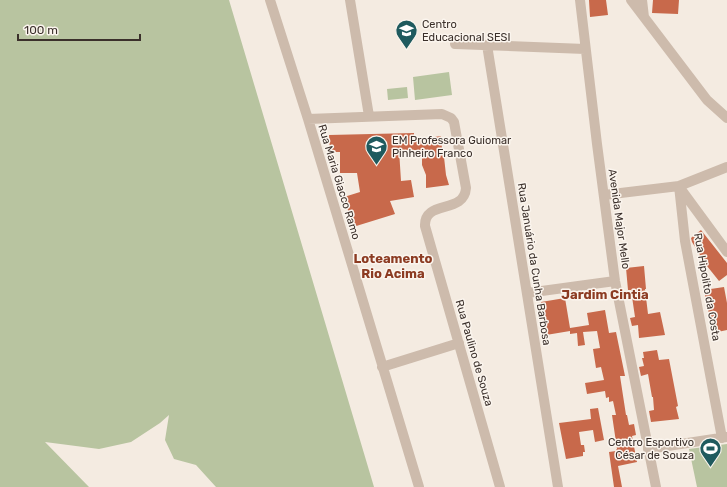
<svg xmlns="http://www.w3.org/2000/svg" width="727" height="487" viewBox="0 0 727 487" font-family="Rubik,sans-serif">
	<rect width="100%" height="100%" fill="#f4ebe1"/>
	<path fill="#b8c4a0" d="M0,0H229L374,487H216L196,465L174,459L165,440L169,415L160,423L131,442L99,449L45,442L89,487H0Z
		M449,72L452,95L415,100L413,77Z
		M407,87L408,98L388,100L387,89Z
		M727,444V487H697L689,449Z"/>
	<path fill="#c8694b" d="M589,0H606L608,15L590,17Z
		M653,0H679L678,14L652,13Z
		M414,133V140L441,136L442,149L444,157L446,175L449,185L426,188V175L422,165V150H399L401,181L411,180L414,197L390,201L395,214L353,227L344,197L360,192L357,173H340V152H330L329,135Z
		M701,230L727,263V275L719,281L699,256L700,255L692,242L691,238Z
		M644,266L646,289H645L648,314L660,312L665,335L639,338L638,325L632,326L630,318L635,317L631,290H628L626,268Z
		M724,287L727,303V330L713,333L704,290Z
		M565,298L570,328L589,325L587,313L605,310L609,333L616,332L625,376H620L626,415H627L629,425L634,424L636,435L632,436L637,462L618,466L622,487H614L609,452L616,451V450L617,449L612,415H616L613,401L609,402V397L606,398L605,391L587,394L585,383L604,380L601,367L596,368L593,349L600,348L597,331L583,332L585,345L578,346L577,333L570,334V331L546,335L541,302Z
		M657,350L659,360L669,359L678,406L676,407L679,419L651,422L649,411L654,410L653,397H652L648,374L641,376L639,367L644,366L642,358H644L643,352Z
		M598,408L604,440L595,442L593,430L579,432L581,445H584L585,452H583V456L566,459L559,423L591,419L590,409Z"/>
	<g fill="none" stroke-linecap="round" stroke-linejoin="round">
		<path stroke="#cdbbac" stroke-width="10" d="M270,0L308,119L419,487
			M350,0L369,116
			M580,0L597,144L615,281L656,487
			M631,0L707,100L727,118
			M642,0L644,17
			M455,44L585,49
			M487,45L558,487
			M308,119L442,114L451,118L454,122L466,188C464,215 424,199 425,226L500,487
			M679,186L685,241L722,438
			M680,188L727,252
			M604,195L679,186L727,167
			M527,293L615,281
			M382,367L459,343
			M648,449L727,437"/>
	</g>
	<defs>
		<symbol id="school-pin" viewBox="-11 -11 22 30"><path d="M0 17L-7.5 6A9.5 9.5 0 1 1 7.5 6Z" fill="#1f5a5e" stroke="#fbf5ee"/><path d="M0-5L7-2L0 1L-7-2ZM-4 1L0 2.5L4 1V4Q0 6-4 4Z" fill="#fff"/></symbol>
		<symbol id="stadium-pin" viewBox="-11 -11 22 30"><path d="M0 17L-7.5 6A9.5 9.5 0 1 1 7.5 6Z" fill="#1f5a5e" stroke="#fbf5ee"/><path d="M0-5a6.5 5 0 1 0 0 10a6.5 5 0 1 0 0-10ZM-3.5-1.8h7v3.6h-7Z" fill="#fff"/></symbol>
	</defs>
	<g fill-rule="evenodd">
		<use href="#school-pin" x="394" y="18" width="25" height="34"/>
		<use href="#school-pin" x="364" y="134" width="25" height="34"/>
		<use href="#stadium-pin" x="698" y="436" width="25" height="34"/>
	</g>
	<g text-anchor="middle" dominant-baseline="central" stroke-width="3" stroke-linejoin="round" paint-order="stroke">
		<g font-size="11" fill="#3b302b" stroke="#fbf5ee" text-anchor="start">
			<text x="422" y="24">Centro<tspan x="422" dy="13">Educacional SESI</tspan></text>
			<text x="392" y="140">EM Professora Guiomar<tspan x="392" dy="13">Pinheiro Franco</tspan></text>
			<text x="694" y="442" text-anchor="end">Centro Esportivo<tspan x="694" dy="13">César de Souza</tspan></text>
		</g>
		<g font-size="11" fill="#3b302b" stroke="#fbf5ee">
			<text transform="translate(339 182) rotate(73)">Rua Maria Giacco Ramo</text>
			<text transform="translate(619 219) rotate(82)">Avenida Major Mello</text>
			<text transform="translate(534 264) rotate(81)">Rua Januário da Cunha Barbosa</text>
			<text transform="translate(707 287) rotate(80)">Rua Hipolito da Costa</text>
			<text transform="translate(474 353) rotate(74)">Rua Paulino de Souza</text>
		</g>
		<g font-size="13" font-weight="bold" fill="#8c3b22" stroke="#fbf5ee">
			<text x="393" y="258">Loteamento<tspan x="393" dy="15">Rio Acima</tspan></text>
			<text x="605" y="294">Jardim Cintia</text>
		</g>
	</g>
	<path d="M18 34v6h122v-6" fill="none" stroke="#3b302b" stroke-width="2"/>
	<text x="24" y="34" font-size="12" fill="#3b302b" stroke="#fbf5ee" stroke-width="3" paint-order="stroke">100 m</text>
</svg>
